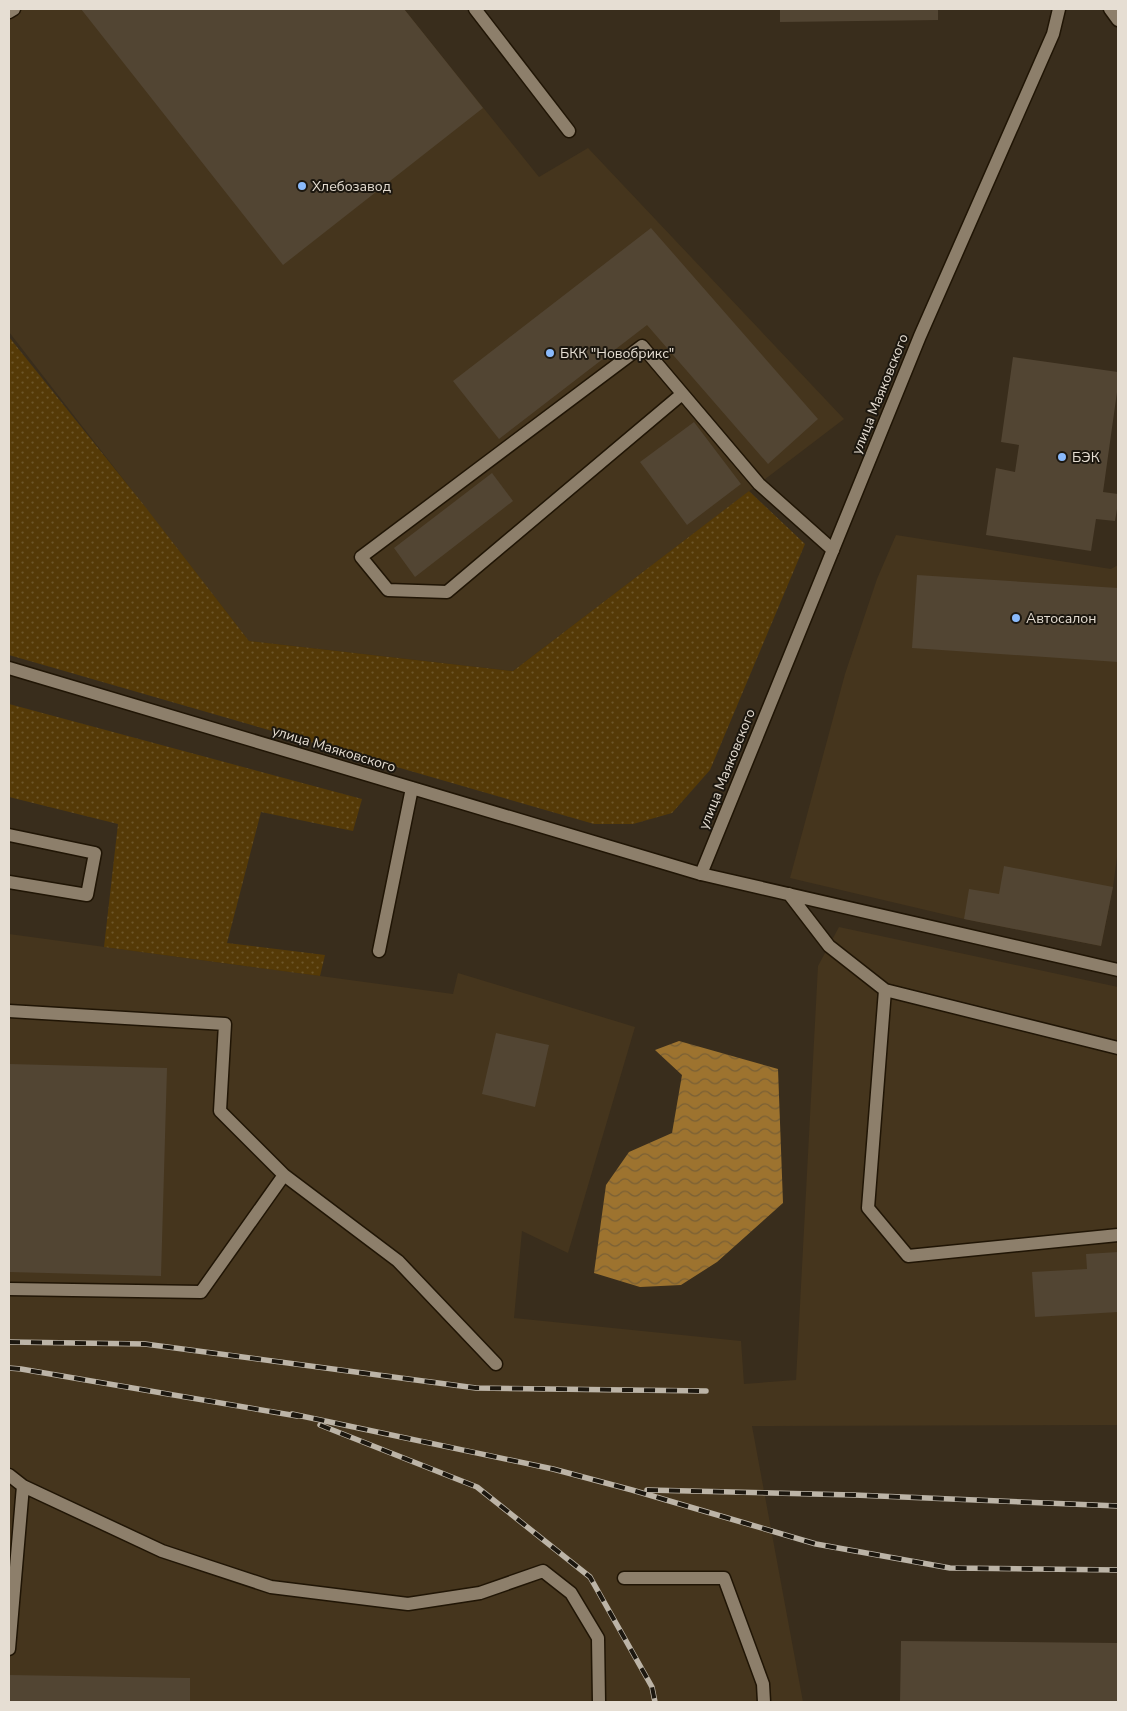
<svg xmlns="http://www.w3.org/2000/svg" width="1127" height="1711" viewBox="0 0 1127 1711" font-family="'Nunito Sans',sans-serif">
	<defs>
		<pattern id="grass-dots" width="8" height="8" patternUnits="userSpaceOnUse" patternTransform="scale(1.25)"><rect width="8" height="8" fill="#553a07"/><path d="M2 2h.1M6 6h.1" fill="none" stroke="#6d562a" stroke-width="1.8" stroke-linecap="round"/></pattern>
		<pattern id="water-waves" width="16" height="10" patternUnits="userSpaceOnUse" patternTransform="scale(1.25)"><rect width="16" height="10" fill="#9d732f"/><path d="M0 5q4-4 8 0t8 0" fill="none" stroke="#7a6035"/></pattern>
	</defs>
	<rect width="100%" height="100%" fill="#392d1c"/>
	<path fill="#45351d" d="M9,9H404L539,177L588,148L844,419L513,671L249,641L9,332Z
		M896,535L1111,569L1118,565V850L1113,887L1101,946L964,919L790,878L845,674L877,579Z
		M839,927L1118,987V1425L752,1426L803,1702H9V934L453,994L458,973L635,1027L568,1253L522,1231L514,1318L741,1341L744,1384L796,1380L818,966Z"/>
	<path fill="url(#grass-dots)" d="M9,337L143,504L249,641L513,671L749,491L805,544L710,770L672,813L633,824H594L9,655Z
		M9,704L362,799L353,831L261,812L227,943L325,955L320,976L104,947L118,824L9,797Z"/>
	<path fill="url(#water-waves)" d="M679,1041L778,1069L783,1203L717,1262L681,1285L640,1287L594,1273L606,1185L629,1152L672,1133L682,1075L655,1050Z"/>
	<path fill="#524533" d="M81,9H404L483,108L283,265Z
		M780,9H938V20L780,22Z
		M651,228L818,419L768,464L647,325L499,439L453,381Z
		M1013,357L1118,372V385L1103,492L1118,494V503L1115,521L1096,519L1091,551L986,535L996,468L1015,472L1019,445L1001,442Z
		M694,422L741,484L687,525L640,462Z
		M492,473L513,501L415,577L394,548Z
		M917,575L1118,588V662L912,648Z
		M1004,866L1113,887L1101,946L964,919L969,889L999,894Z
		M496,1033L549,1045L535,1107L482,1094Z
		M9,1064L167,1068L161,1276L9,1272Z
		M1118,1252V1312L1035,1317L1032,1272L1087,1269L1086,1254Z
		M901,1641L1118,1643V1702H900Z
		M9,1675L190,1678V1702H9Z"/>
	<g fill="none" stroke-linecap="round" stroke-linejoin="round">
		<defs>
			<path id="service" d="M475,9L569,131
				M9,12L14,9
				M682,394L447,592L388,590L361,557L642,346L759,484L833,550
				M9,835L95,853L87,895L9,882
				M701,874L1118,970
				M789,894L829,946L885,990L1118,1048
				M885,990L868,1208L908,1256L1118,1235
				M9,1011L225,1024L220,1111L284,1175L201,1292L9,1289
				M284,1175L398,1261L496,1364
				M9,1475L23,1486L162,1551L271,1587L408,1604L480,1593L543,1571L571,1593L598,1638L599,1702
				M624,1578H724L763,1684L764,1702
				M9,1649L23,1486"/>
			<path id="minor" d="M1110,9L1118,20
				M9,668L701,874L920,336L1053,34L1059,9
				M379,951L412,788"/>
		</defs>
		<use href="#service" stroke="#201505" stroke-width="15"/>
		<use href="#minor" stroke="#201505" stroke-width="15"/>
		<use href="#service" stroke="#8d7f6b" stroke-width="12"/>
		<use href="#minor" stroke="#8d7f6b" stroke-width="12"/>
		<defs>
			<path id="rail" d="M9,1342L145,1344L476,1388L706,1391
				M9,1368L21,1369L297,1416
				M292,1414L553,1469L632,1490L816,1544L950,1568L1118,1570
				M320,1425L477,1487L590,1577L652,1687L655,1702
				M647,1490L854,1495L1118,1506"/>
		</defs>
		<use href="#rail" stroke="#bcb4a7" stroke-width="5.5"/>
		<use href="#rail" stroke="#1c170f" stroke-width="4" stroke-dasharray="11" stroke-linecap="butt"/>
	</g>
	<g fill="#8abafc" stroke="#1c170f" stroke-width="2">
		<circle cx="302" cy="186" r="5"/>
		<circle cx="550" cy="353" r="5"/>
		<circle cx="1062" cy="457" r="5"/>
		<circle cx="1016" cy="618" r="5"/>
	</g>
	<g text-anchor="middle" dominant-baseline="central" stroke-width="4" stroke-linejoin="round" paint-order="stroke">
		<g font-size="14" fill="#e6ded3" stroke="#1c170f" text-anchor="start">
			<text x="312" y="186">Хлебозавод</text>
			<text x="560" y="353">БКК "Новобрикс"</text>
			<text x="1072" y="457">БЭК</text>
			<text x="1026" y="618">Автосалон</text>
		</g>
		<g font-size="14" fill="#e6ded3" stroke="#1c170f">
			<text transform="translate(880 394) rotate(-68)">улица Маяковского</text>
			<text transform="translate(334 749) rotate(17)">улица Маяковского</text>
			<text transform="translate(727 769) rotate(-68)">улица Маяковского</text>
		</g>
	</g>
	<rect width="1127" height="1711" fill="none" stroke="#e6ded3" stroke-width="20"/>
</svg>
